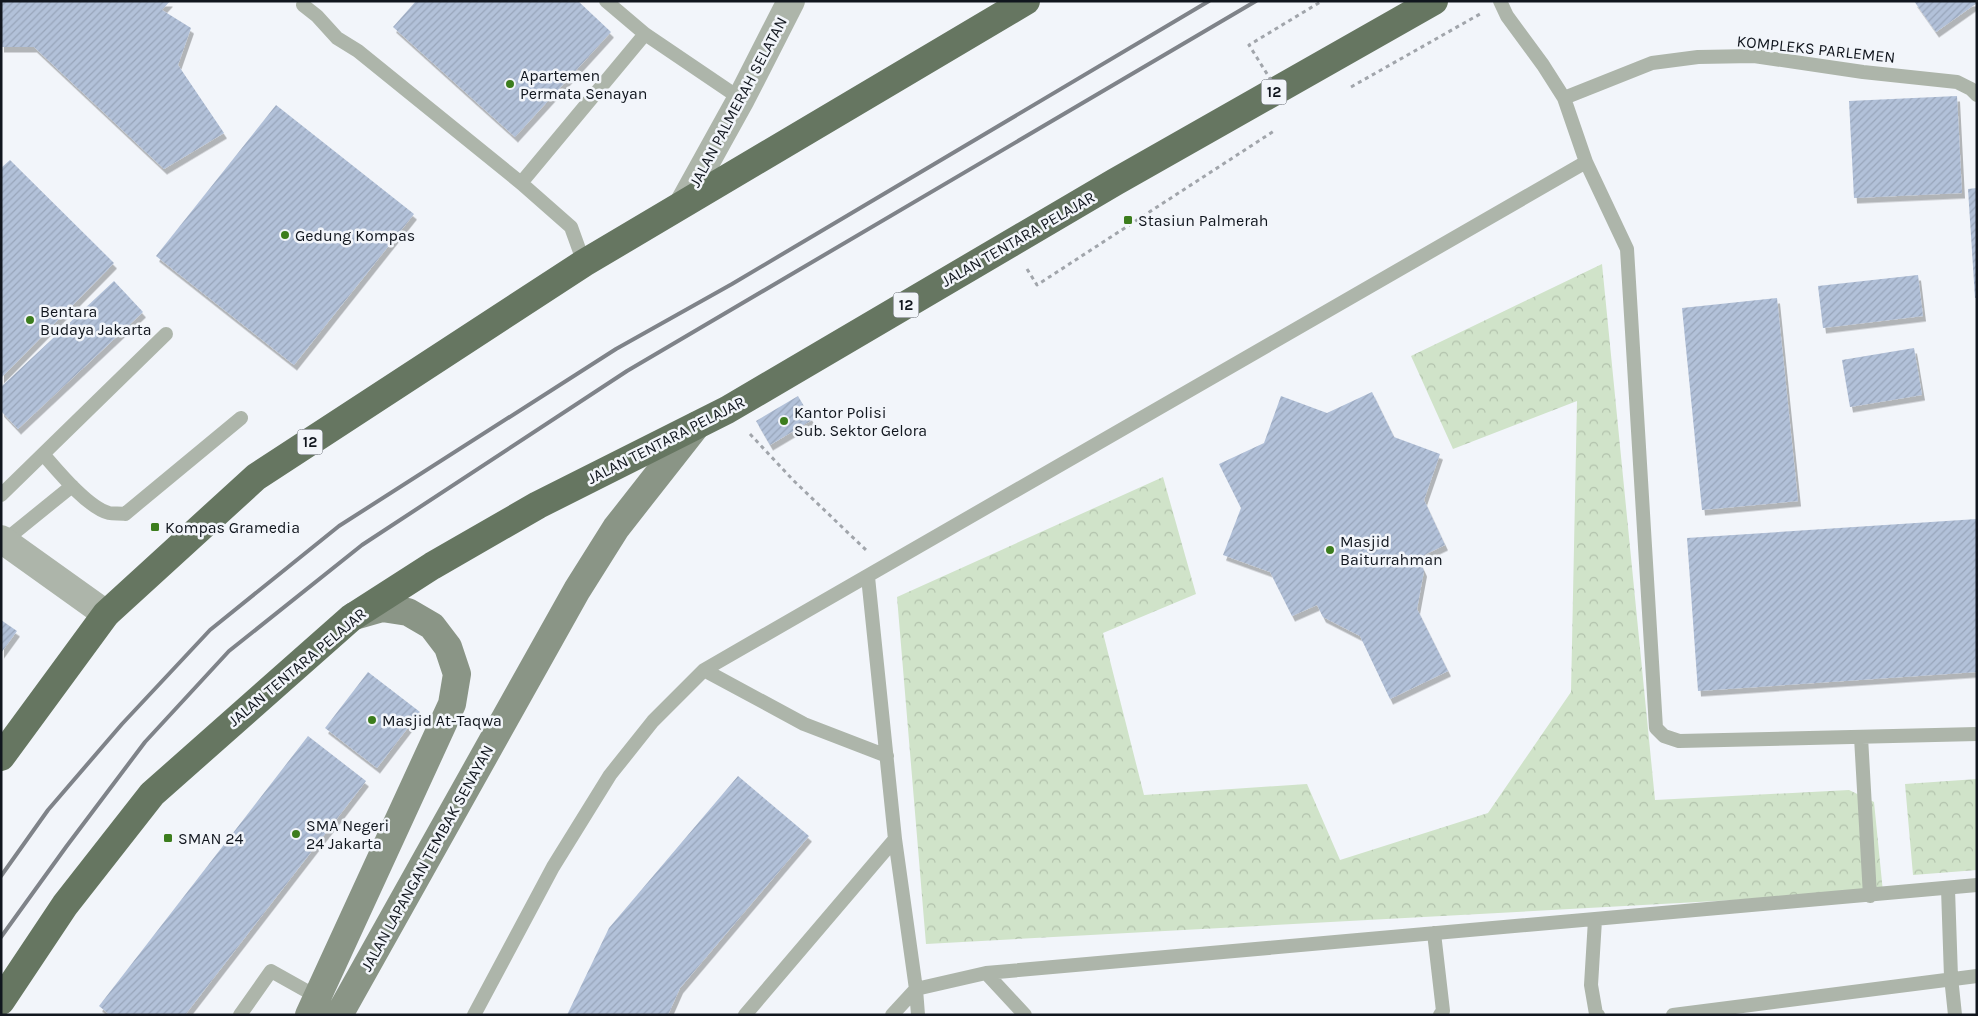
<svg xmlns="http://www.w3.org/2000/svg" width="1978" height="1016" viewBox="0 0 1978 1016" font-family="Karla,sans-serif">
	<defs>
		<pattern id="forest-crowns" width="20" height="18" patternUnits="userSpaceOnUse" patternTransform="scale(1.25)"><rect width="20" height="18" fill="#d0e3c9"/><path d="M2 6a3 3 0 1 1 6 0M12 15a3 3 0 1 1 6 0" fill="none" stroke="#b2c2ac"/></pattern>
		<pattern id="building-hatch" width="6" height="6" patternUnits="userSpaceOnUse" patternTransform="scale(1.25)"><rect width="6" height="6" fill="#b2c1d9"/><path d="M-1 1l2-2M0 6l6-6M5 7l2-2" fill="none" stroke="#98a5ba"/></pattern>
		<filter id="shadow"><feDropShadow dx="3" dy="5.5" stdDeviation="0" flood-color="#0004"/></filter>
	</defs>
	<rect width="100%" height="100%" fill="#f2f5fa"/>
	<path fill="url(#forest-crowns)" d="M1602,264L1655,800L1849,790L1874,802L1883,892L926,944L897,597L1163,477L1196,594L1103,633L1144,795L1307,784L1340,860L1488,813L1571,692L1577,401L1453,449L1411,356Z
		M1977,779V870L1913,875L1905,784Z"/>
	<path fill="url(#building-hatch)" filter="url(#shadow)" d="M1,1H170L162,10L191,28L178,65L224,133L164,169L34,47H1Z
		M416,1H578L611,32L515,137L393,27Z
		M1914,1H1977V3L1936,32Z
		M1957,96L1962,193L1854,198L1849,101Z
		M276,105L414,214L294,365L156,256Z
		M10,160L114,263L1,378V168Z
		M1977,188V298H1975L1968,189Z
		M1918,275L1923,316L1823,328L1818,286Z
		M114,281L143,312L18,429L1,411V387Z
		M1777,298L1798,501L1702,510L1682,308Z
		M1914,348L1922,395L1850,407L1842,360Z
		M1372,392L1394,437L1440,454L1424,500L1445,545L1418,558L1424,571L1417,609L1448,671L1390,699L1360,636L1323,617L1317,605L1292,616L1270,572L1223,555L1241,508L1219,464L1264,443L1281,396L1327,413Z
		M798,396L812,420L770,445L756,421Z
		M1977,519V672L1698,691L1687,538Z
		M1,620L17,631L1,653Z
		M368,672L420,712L377,768L325,728Z
		M308,736L366,781L185,1015H110L99,1006Z
		M738,776L809,836L680,988L668,1015H567L609,928Z"/>
	<g fill="none" stroke-linecap="round" stroke-linejoin="round">
		<path stroke="#a1a5ab" stroke-width="3" stroke-dasharray="4 4" stroke-linecap="butt" d="M1351,87L1480,14
			M1027,269L1037,285L1274,131
			M750,434L793,480L866,550"/>
		<path stroke="#adb5aa" stroke-width="14" d="M606,1L645,34L741,99
			M1500,1L1507,16L1543,65L1564,98L1586,162L1627,249L1656,728L1664,736L1679,741L1977,734
			M303,5L317,16L337,38L358,51L521,183L571,227L584,263
			M1564,98L1652,63L1698,57L1754,56L1863,72L1957,82L1971,89L1977,95
			M521,183L645,34
			M43,454C57,470 88,508 109,513C114,514 120,513 125,514L241,418
			M1,495L166,334
			M4,541L72,486
			M868,577L895,839L916,989L918,1015
			M704,670L804,724L887,756
			M1861,737L1870,896
			M1948,889L1951,977L1955,1015
			M1595,920L1591,985L1596,1014L1598,1015
			M1434,933L1443,1011L1440,1015
			M986,973L1025,1015
			M240,1015L271,971L321,999
			M474,1015L553,867L610,775L653,721L704,670L1586,162
			M745,1015L895,839
			M892,1015L916,989L986,973L1977,885
			M1673,1015L1977,976"/>
		<path stroke="#adb5aa" stroke-width="28" d="M684,202L741,99L791,1
			M1,539L106,614"/>
		<path stroke="#8a9586" stroke-width="28" d="M309,1015L452,704L457,674L448,647L432,626L408,612L382,608L354,616
			M339,1015L577,590L616,528L696,426"/>
		<path stroke="#667661" stroke-width="28" d="M1,757L106,614L256,477L584,263L1026,1
			M1,1001L65,905L152,794L351,618L432,566L538,505L727,410L1115,182L1434,1"/>
		<path stroke="#7f8389" stroke-width="4" d="M1,876L48,810L122,724L210,630L339,526L616,349L732,284L1209,1
			M1,937L66,847L145,742L229,651L362,545L627,371L1256,1"/>
		<path stroke="#a1a5ab" stroke-width="3" stroke-dasharray="4 4" stroke-linecap="butt" d="M1284,101L1249,45L1322,1"/>
	</g>
	<g fill="#3c7d1d" stroke="#f2f5fa" stroke-width="2">
		<circle cx="510" cy="84" r="5"/>
		<rect x="1123" y="215" width="10" height="10" rx="2.5"/>
		<circle cx="285" cy="235" r="5"/>
		<circle cx="30" cy="320" r="5"/>
		<circle cx="784" cy="421" r="5"/>
		<rect x="150" y="522" width="10" height="10" rx="2.5"/>
		<circle cx="1330" cy="550" r="5"/>
		<circle cx="372" cy="720" r="5"/>
		<circle cx="296" cy="834" r="5"/>
		<rect x="163" y="833" width="10" height="10" rx="2.5"/>
	</g>
	<g text-anchor="middle" dominant-baseline="central" stroke-width="5" stroke-linejoin="round" paint-order="stroke">
		<g fill="#f2f5fa" stroke="#545960" stroke-width="1">
			<rect x="1261.5" y="79.5" width="25" height="25" rx="4"/>
			<rect x="893.5" y="292.5" width="25" height="25" rx="4"/>
			<rect x="297.5" y="429.5" width="25" height="25" rx="4"/>
		</g>
		<g font-size="15" font-weight="bold" fill="#11161e">
			<text x="1274" y="92">12</text>
			<text x="906" y="305">12</text>
			<text x="310" y="442">12</text>
		</g>
		<g font-size="16" fill="#11161e" stroke="#f2f5fa">
			<text transform="translate(1816 49) rotate(6)">KOMPLEKS PARLEMEN</text>
			<text transform="translate(738 102) rotate(-62)">JALAN PALMERAH SELATAN</text>
			<text transform="translate(1018 239) rotate(-30)">JALAN TENTARA PELAJAR</text>
			<text transform="translate(666 440) rotate(-27)">JALAN TENTARA PELAJAR</text>
			<text transform="translate(297 667) rotate(-40)">JALAN TENTARA PELAJAR</text>
			<text transform="translate(427 858) rotate(-61)">JALAN LAPANGAN TEMBAK SENAYAN</text>
		</g>
		<g font-size="16" fill="#11161e" stroke="#f2f5fa" text-anchor="start">
			<text x="520" y="75">Apartemen<tspan x="520" dy="18">Permata Senayan</tspan></text>
			<text x="1138" y="220">Stasiun Palmerah</text>
			<text x="295" y="235">Gedung Kompas</text>
			<text x="40" y="311">Bentara<tspan x="40" dy="18">Budaya Jakarta</tspan></text>
			<text x="794" y="412">Kantor Polisi<tspan x="794" dy="18">Sub. Sektor Gelora</tspan></text>
			<text x="165" y="527">Kompas Gramedia</text>
			<text x="1340" y="541">Masjid<tspan x="1340" dy="18">Baiturrahman</tspan></text>
			<text x="382" y="720">Masjid At-Taqwa</text>
			<text x="306" y="825">SMA Negeri<tspan x="306" dy="18">24 Jakarta</tspan></text>
			<text x="178" y="838">SMAN 24</text>
		</g>
	</g>
	<rect width="1978" height="1016" fill="none" stroke="#11161e" stroke-width="5"/>
</svg>
